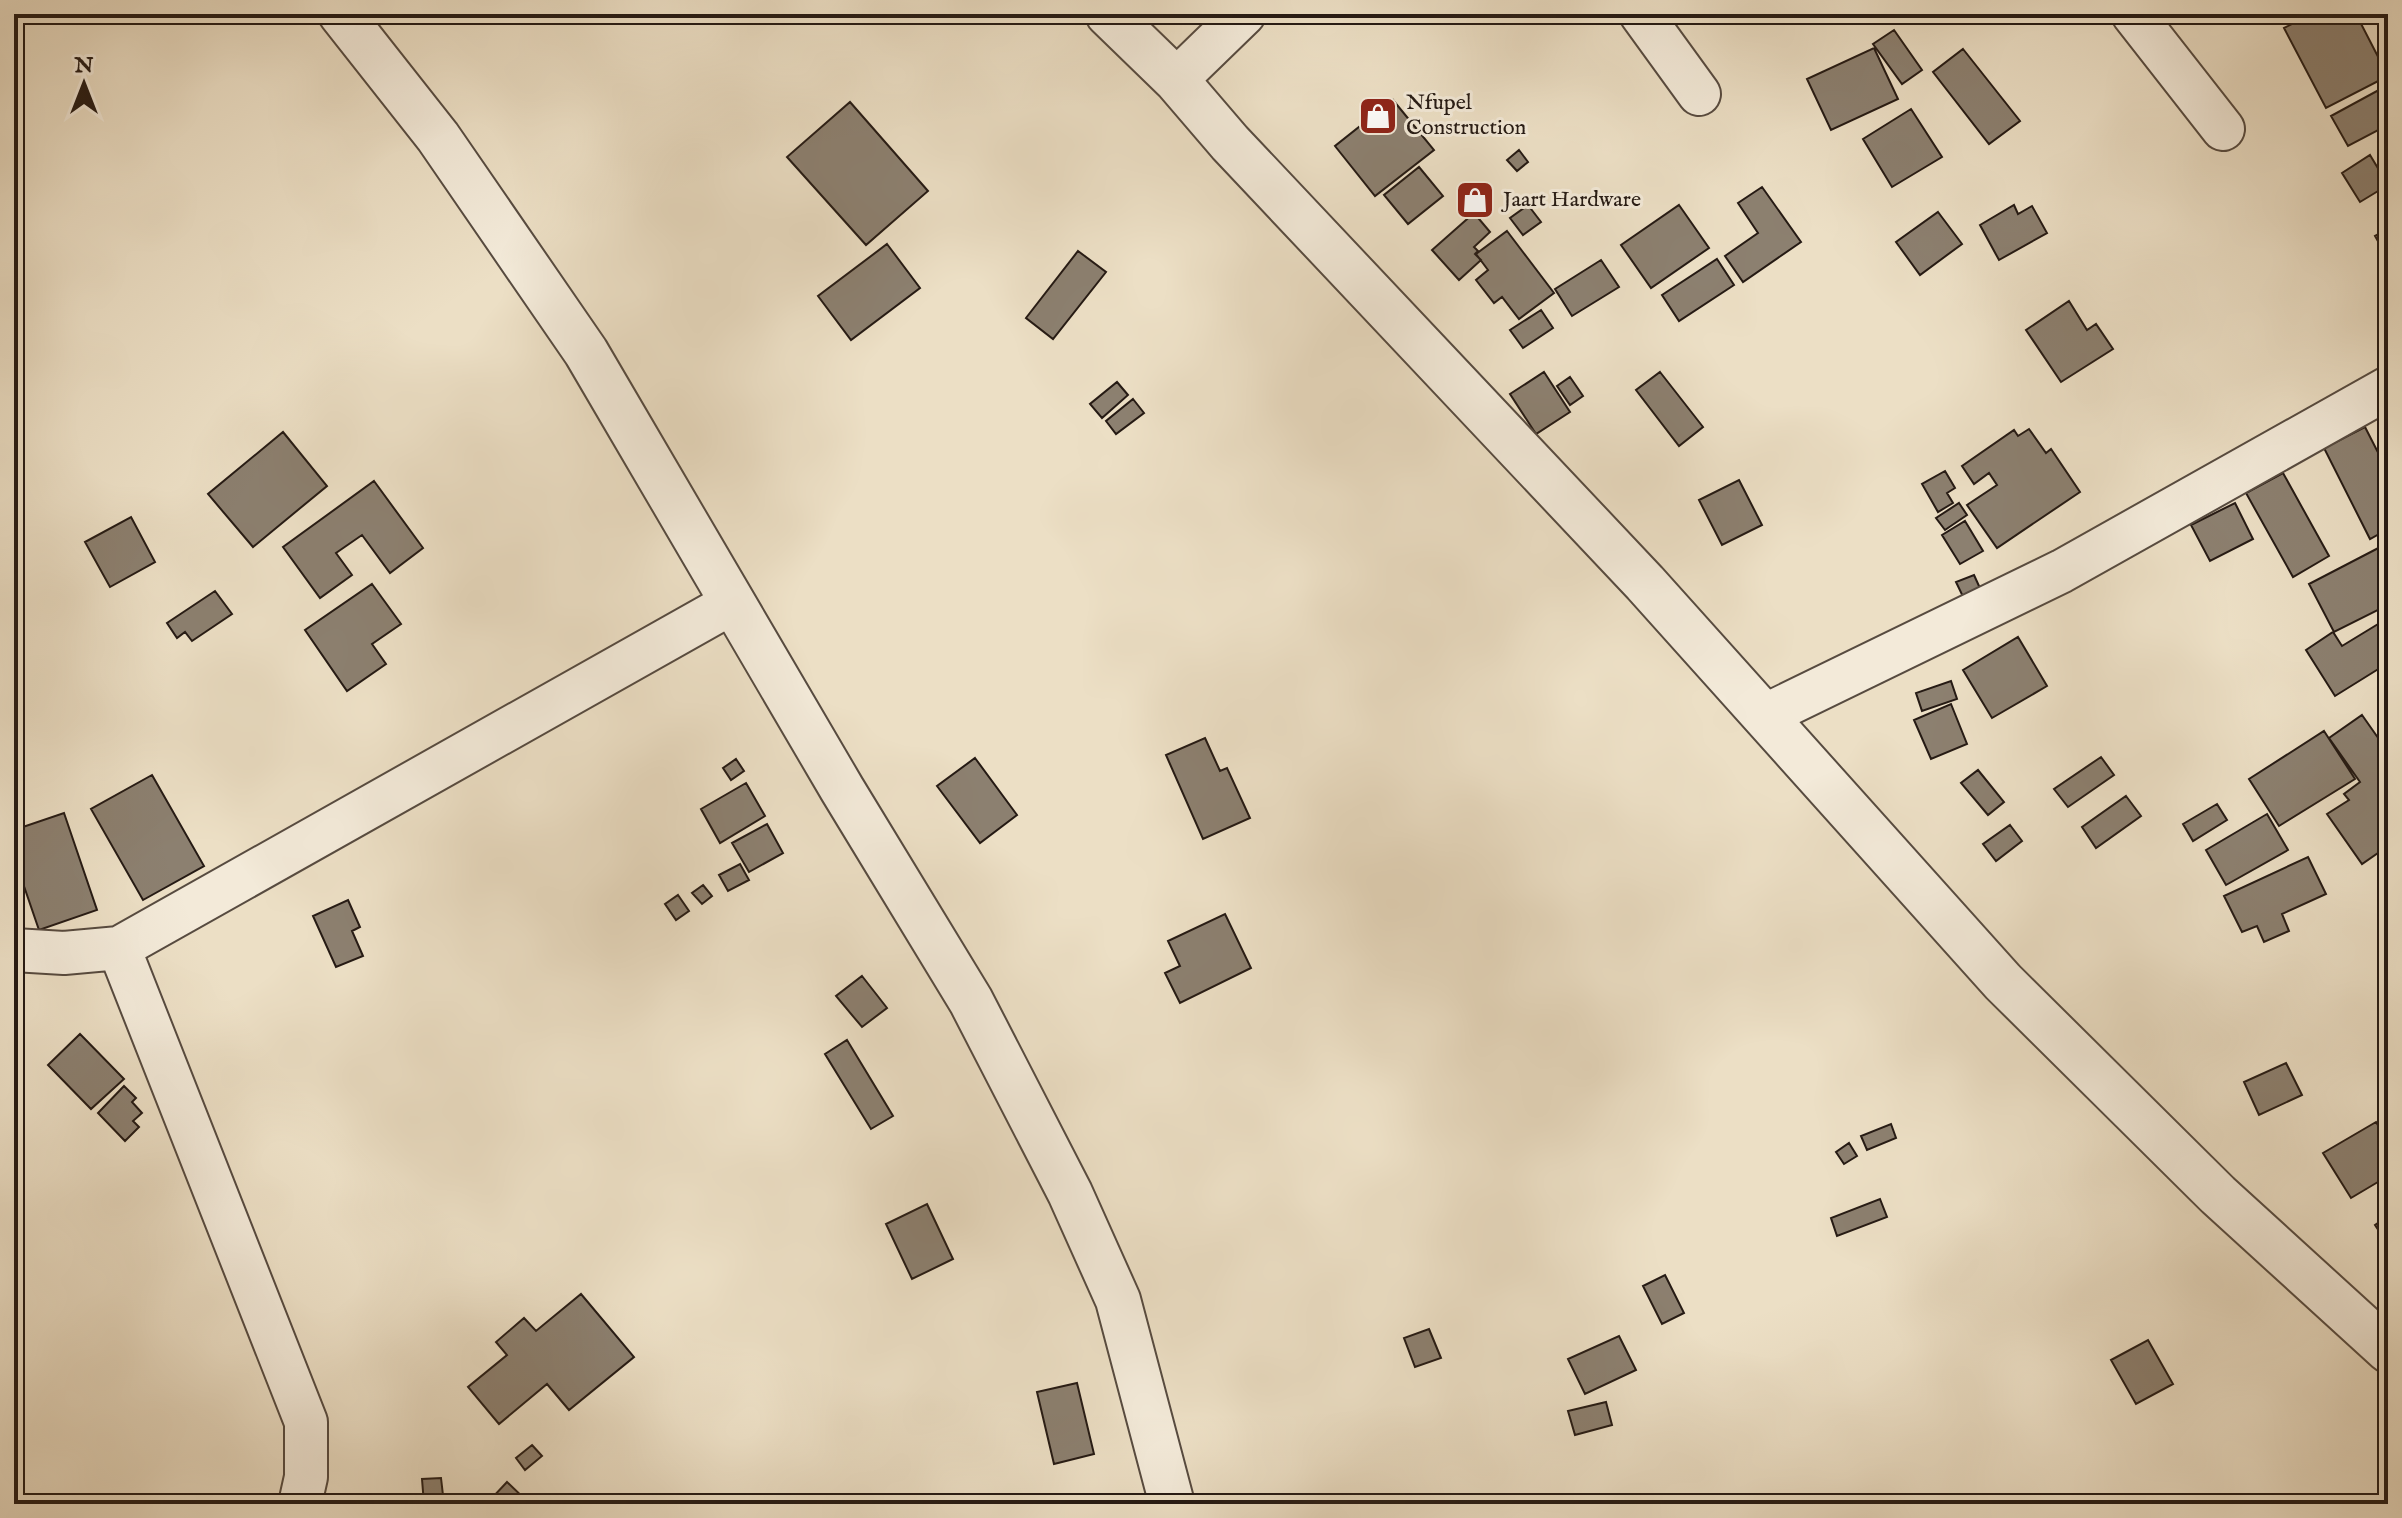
<svg xmlns="http://www.w3.org/2000/svg" width="2402" height="1518" viewBox="0 0 2402 1518" font-family="'IM FELL English',serif">
	<rect width="100%" height="100%" fill="#ecdfc5"/>
	<filter id="stains"><feTurbulence type="fractalNoise" baseFrequency=".0025" numOctaves="4"/><feColorMatrix values="0 0 0 0 .2 0 0 0 0 .09 0 0 0 0 .02 0 0 0 .5 -.17"/></filter>
	<radialGradient id="worn" r=".72"><stop offset=".6" stop-color="#630" stop-opacity="0"/><stop offset="1" stop-color="#630" stop-opacity=".3"/></radialGradient>
	<path fill="#8c8070" stroke="#251a14" stroke-width="2" d="M2312,14H2356L2388,76L2326,108L2284,28Z
		M1894,30L1922,70L1902,84L1873,44Z
		M1874,48L1898,99L1831,130L1807,79Z
		M1963,49L2020,121L1989,144L1933,72Z
		M2388,85V125L2348,146L2331,116Z
		M1393,100L1434,150L1375,196L1335,146Z
		M850,102L928,191L866,245L787,157Z
		M1911,109L1942,157L1892,187L1863,139Z
		M1519,150L1528,162L1517,171L1507,160Z
		M2370,155L2388,185L2360,202L2342,173Z
		M1419,167L1443,196L1408,224L1384,195Z
		M1762,187L1801,242L1743,282L1725,256L1758,233L1738,203Z
		M1528,205L1541,222L1523,235L1510,218Z
		M1679,205L1709,248L1651,288L1621,245Z
		M2014,205L2018,214L2032,206L2047,233L1999,260L1980,225Z
		M1938,212L1962,244L1920,275L1896,242Z
		M1474,213L1490,232L1474,247L1478,251L1475,254L1481,260L1459,280L1432,250Z
		M2388,229V259L2375,236Z
		M1507,231L1554,293L1519,319L1502,297L1494,303L1476,280L1488,270L1476,254Z
		M887,244L920,288L851,340L818,296Z
		M1078,251L1106,272L1053,339L1026,318Z
		M1717,259L1734,285L1679,321L1662,295Z
		M1601,260L1619,287L1572,316L1555,289Z
		M2069,301L2087,330L2096,324L2113,349L2061,382L2026,330Z
		M1541,310L1553,328L1523,348L1510,330Z
		M1544,372L1570,412L1536,434L1510,394Z
		M1660,372L1703,427L1679,446L1636,390Z
		M1570,377L1583,396L1570,405L1557,386Z
		M1117,382L1128,395L1102,418L1090,404Z
		M1133,399L1144,413L1116,434L1106,421Z
		M2365,427L2388,472V529L2370,539L2324,448Z
		M2029,429L2046,453L2051,449L2080,492L1997,548L1967,505L1997,485L1989,473L1974,484L1962,466L2014,430L2018,436Z
		M283,432L327,486L253,547L208,494Z
		M1945,471L1955,488L1947,493L1953,503L1938,512L1922,484Z
		M2283,473L2329,556L2293,577L2246,493Z
		M1739,480L1762,525L1722,545L1699,500Z
		M374,481L423,548L390,573L362,535L336,553L352,575L320,598L283,547Z
		M1959,503L1967,515L1945,530L1936,518Z
		M2235,503L2253,539L2210,561L2191,525Z
		M131,517L155,562L110,587L85,542Z
		M1965,521L1983,551L1960,564L1942,535Z
		M2388,543V605L2334,632L2309,584Z
		M1974,575L1984,597L1967,605L1956,582Z
		M372,584L401,624L372,644L386,664L347,691L305,630Z
		M215,591L232,614L192,641L185,632L177,638L167,623Z
		M2388,618V663L2335,696L2306,650L2333,632L2342,646Z
		M2018,637L2047,686L1992,718L1963,670Z
		M1951,681L1957,699L1922,711L1916,693Z
		M1951,704L1967,744L1931,759L1914,720Z
		M2362,715L2388,752V846L2362,864L2327,814L2349,800L2344,794L2360,782L2329,738Z
		M2324,731L2355,779L2279,826L2249,779Z
		M1205,738L1220,771L1227,768L1250,818L1203,839L1166,755Z
		M2101,757L2114,775L2068,807L2054,789Z
		M975,758L1017,815L980,843L937,786Z
		M736,759L744,771L731,780L723,768Z
		M1978,770L2004,802L1988,815L1961,783Z
		M152,775L204,866L143,900L91,809Z
		M746,783L765,816L720,843L701,809Z
		M2126,796L2141,816L2096,848L2082,827Z
		M2217,804L2227,820L2193,841L2183,824Z
		M64,813L97,910L39,930L14,857V830Z
		M2267,814L2288,850L2226,885L2206,850Z
		M767,824L783,853L749,872L732,843Z
		M2010,825L2022,841L1996,861L1983,844Z
		M2308,857L2326,894L2282,914L2289,931L2264,942L2257,926L2242,932L2224,896Z
		M740,864L749,880L728,891L719,875Z
		M703,885L712,896L702,904L692,893Z
		M678,895L689,911L676,920L665,904Z
		M348,900L360,927L352,931L363,956L336,967L313,916Z
		M1225,914L1251,968L1180,1003L1165,973L1180,966L1168,941Z
		M862,976L887,1008L862,1027L836,996Z
		M80,1034L124,1079L91,1109L48,1065Z
		M847,1040L893,1116L871,1129L825,1054Z
		M2286,1063L2302,1095L2259,1115L2244,1082Z
		M124,1086L136,1098L132,1102L142,1113L133,1121L139,1127L125,1141L98,1113Z
		M2376,1122L2388,1142V1176L2351,1198L2323,1153Z
		M1891,1124L1896,1138L1867,1150L1861,1136Z
		M1849,1143L1857,1156L1844,1164L1836,1152Z
		M1880,1199L1887,1217L1837,1236L1831,1218Z
		M927,1204L953,1259L912,1279L886,1224Z
		M2388,1216V1245L2375,1225Z
		M1665,1275L1684,1313L1662,1324L1643,1286Z
		M581,1294L634,1357L569,1410L547,1384L499,1424L468,1387L507,1355L496,1342L524,1318L536,1331Z
		M1429,1329L1441,1358L1415,1367L1404,1338Z
		M1619,1336L1636,1370L1585,1394L1568,1359Z
		M2148,1340L2173,1384L2136,1404L2111,1360Z
		M1077,1383L1094,1454L1054,1464L1037,1392Z
		M1606,1402L1612,1425L1575,1435L1568,1411Z
		M532,1445L542,1456L525,1470L516,1458Z
		M441,1478L444,1504H424L422,1479Z
		M507,1482L530,1504H496L491,1499Z"/>
	<g fill="none" stroke-linecap="round" stroke-linejoin="round">
		<defs>
			<path id="minor" d="M1641,14L1699,94
				M2133,14L2223,129
				M1176,80L1244,14
				M1764,716L2062,571L2388,388
				M14,950L64,953L119,948
				M300,1504L306,1477V1422L119,948L732,603L731,600"/>
			<path id="tertiary" d="M341,14L438,137L586,352L842,789L971,1001L1070,1193L1118,1300L1172,1504
				M1108,14L1176,80L1230,143L1645,583L2003,982L2218,1195L2388,1350"/>
		</defs>
		<use href="#minor" stroke="#574b40" stroke-width="46"/>
		<use href="#tertiary" stroke="#574b40" stroke-width="48"/>
		<use href="#minor" stroke="#f3ead9" stroke-width="42"/>
		<use href="#tertiary" stroke="#f3ead9" stroke-width="44"/>
	</g>
	<defs>
		<symbol id="shop-square" viewBox="-11 -11 22 22"><rect x="-9" y="-9" width="18" height="18" rx="4" fill="#8f2418" stroke="#f3ead9"/><path d="M-5-2.5h2.3a2.7 3.5 0 0 1 5.4 0H5L5.5 6h-11ZM-1.5-2.5h3a1.5 2.3 0 0 0-3 0Z" fill="#fff"/></symbol>
	</defs>
	<g fill-rule="evenodd">
		<use href="#shop-square" x="1356" y="94" width="44" height="44"/>
		<use href="#shop-square" x="1453" y="178" width="44" height="44"/>
	</g>
	<g text-anchor="middle" dominant-baseline="central" stroke-width="6" stroke-linejoin="round" paint-order="stroke">
		<g font-size="22" fill="#251a14" stroke="#f3ead9" text-anchor="start">
			<text x="1406" y="103">Nfupel<tspan x="1406" dy="25">Construction</tspan></text>
			<text x="1503" y="200">Jaart Hardware</text>
		</g>
	</g>
	<rect width="2402" height="1518" fill="none" stroke="#ecdfc5" stroke-width="48"/>
	<rect x="16" y="16" width="2370" height="1486" fill="none" stroke="#251a14" stroke-width="4"/>
	<rect x="24" y="24" width="2354" height="1470" fill="none" stroke="#251a14" stroke-width="2"/>
	<g transform="translate(84 84)" stroke="#f3ead9" stroke-width="6" paint-order="stroke">
	<path d="M0-6L14 30L0 20L-14 30Z" fill="#251a14"/>
	<text y="-12" font-size="22" font-weight="bold" text-anchor="middle" fill="#251a14">N</text>
	</g>
	<rect width="100%" height="100%" filter="url(#stains)"/>
	<rect width="100%" height="100%" fill="url(#worn)"/>
</svg>
